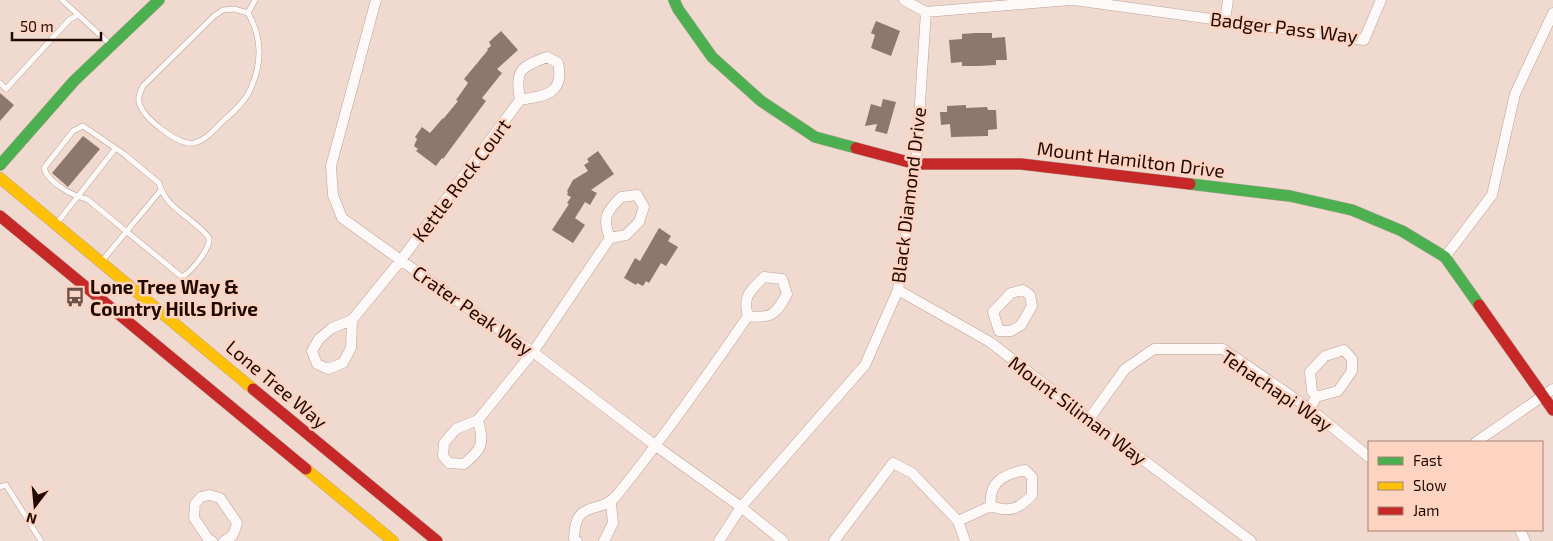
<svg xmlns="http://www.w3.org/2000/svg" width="1553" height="541" viewBox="0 0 1553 541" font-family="'Exo 2',sans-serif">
	<rect width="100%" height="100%" fill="#f0d9cf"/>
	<path fill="#8e786e" d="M876,21L900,31L891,56L871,48L875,35L871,33Z
		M501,31L518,50L497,69L502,73L482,98L486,101L443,159L442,158L436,166L416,151L418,149L414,146L417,139L415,137L422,127L430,133L442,119L444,118L458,101L456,100L468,83L464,79L488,50L487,49L491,46L489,42Z
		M975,33H992V38L1005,37L1007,60H996V65L979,66H962V62L951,63L949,40L962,39V34Z
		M0,93L14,105L0,121Z
		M883,99L896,102L887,134L875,131L877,124L865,126L871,104L881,107Z
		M966,105V108L987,107L988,110H996L997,129L988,130V136L951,137L950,124L941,125L940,112H947V106Z
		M83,136L100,149L68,187L52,173Z
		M598,151L614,174L591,190L597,193L590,205L585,202L575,218L585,225L573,243L552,230L569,204L567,203L571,197L567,195L568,192L567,191L573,180L588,171L584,165L589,162L587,159Z
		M659,228L671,236L668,241L678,247L666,266L661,263L649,283L646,281L643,286L637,283L636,285L624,278L635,258L640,261Z"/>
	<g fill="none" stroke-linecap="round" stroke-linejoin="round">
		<defs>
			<path id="lane" d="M62,0L111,45
				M234,9L248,13C263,39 262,67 248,94C242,105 231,114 222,122C214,130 206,140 194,143C179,146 145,119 140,105C137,98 140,93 143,86L214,16L223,10Z
				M248,13L255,0
				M0,83L6,89L69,20L78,15
				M83,126L124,154L159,183C166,210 194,217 209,238C211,248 191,272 182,277L87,199C73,196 48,183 44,168L73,131Z
				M57,223L115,149
				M102,261L161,190
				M0,487L6,485L41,541"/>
			<path id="street" d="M376,0L331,166L333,195L342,218L455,299L533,352L656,446L741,507L783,541
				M904,0L926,12L1070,0
				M1074,0L1364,40L1381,0
				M1225,20L1228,0
				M1445,257L1492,195L1515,94L1553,13
				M764,277L782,279L787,294C776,314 772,319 748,316C742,296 751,290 764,277Z
				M898,290L990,342L1089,419L1251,541
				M1023,290L1030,295L1032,306L1021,325L1011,331H999L993,312L1011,293Z
				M352,320L351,348L343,363L328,369L317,364L312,351L319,339L332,328L352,320L401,260L520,100C545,96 565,94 558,63L547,57C520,67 515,70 520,100
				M1310,409L1316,397L1338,391L1352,371V359L1344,350L1325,356L1310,372L1312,391L1316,397
				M1089,419L1125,369L1154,349H1223L1310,409L1369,457
				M478,420C484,444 483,448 464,464L449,463L443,456L444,443L456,429L478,420L533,352L610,238L626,235L639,222L644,207L637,195L621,197C606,212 602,218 610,238
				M1476,442L1553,389
				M958,521L991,506C1009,513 1019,509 1032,495V477L1025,470C1004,474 988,482 991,506
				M1520,530L1525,541
				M212,541L209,540L194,518L195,504L201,497L209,495L220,498L237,523C235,531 233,538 224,541
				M577,541L574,538C575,497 600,516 617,495C664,437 706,377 748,316
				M604,541L613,523L611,503
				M719,541L741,507L865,365L898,290L916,164L926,12
				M834,541L893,463L912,473L958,521L965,541"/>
			<path id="fast" d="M674,0L678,9L712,57L761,101L815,137L856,148
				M0,165L74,81L159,0
				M1190,184L1290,196L1352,210L1402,231L1445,257L1479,305"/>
			<path id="slow" d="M0,178L253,389
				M306,469L393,541"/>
			<path id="jam" d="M856,148L916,164H1021L1190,184
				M0,216L306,469
				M1479,305L1553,410
				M253,389L437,541"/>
		</defs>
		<use href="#lane" stroke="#b8a399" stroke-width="6"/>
		<use href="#street" stroke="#b8a399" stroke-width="11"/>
		<use href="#fast" stroke="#b8a399" stroke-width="12"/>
		<use href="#slow" stroke="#b8a399" stroke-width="12"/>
		<use href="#jam" stroke="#b8a399" stroke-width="12"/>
		<use href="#lane" stroke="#fdf9f8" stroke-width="5"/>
		<use href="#street" stroke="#fdf9f8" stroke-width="10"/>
		<use href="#fast" stroke="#4caf50" stroke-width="11"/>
		<use href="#slow" stroke="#ffc107" stroke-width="11"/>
		<use href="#jam" stroke="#c62828" stroke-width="11"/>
	</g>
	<defs>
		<symbol id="bus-bare" viewBox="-9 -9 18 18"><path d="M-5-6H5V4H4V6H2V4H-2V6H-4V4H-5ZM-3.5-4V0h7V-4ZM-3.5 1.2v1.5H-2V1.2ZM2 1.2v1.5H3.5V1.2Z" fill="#69524a" stroke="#fdd4c2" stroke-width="2.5" paint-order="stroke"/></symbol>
	</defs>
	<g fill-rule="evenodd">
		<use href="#bus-bare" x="61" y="283" width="28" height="28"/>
	</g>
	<g text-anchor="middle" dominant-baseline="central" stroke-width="5" stroke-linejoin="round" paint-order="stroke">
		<g font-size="19" fill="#210a02" stroke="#fdd4c2">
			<text transform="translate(1284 27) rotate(7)">Badger Pass Way</text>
			<text transform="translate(1131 159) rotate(7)">Mount Hamilton Drive</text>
			<text transform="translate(461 180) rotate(-53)">Kettle Rock Court</text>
			<text transform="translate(908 195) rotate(-83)">Black Diamond Drive</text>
			<text transform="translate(473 310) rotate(35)">Crater Peak Way</text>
			<text transform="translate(277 384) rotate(40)">Lone Tree Way</text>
			<text transform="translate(1277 390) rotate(34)">Tehachapi Way</text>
			<text transform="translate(1078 410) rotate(37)">Mount Siliman Way</text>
		</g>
		<g font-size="19" font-weight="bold" fill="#210a02" stroke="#fdd4c2" text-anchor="start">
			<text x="90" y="286">Lone Tree Way &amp;<tspan x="90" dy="22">Country Hills Drive</tspan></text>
		</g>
	</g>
	<rect x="1368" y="441" width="175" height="90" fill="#fdd4c2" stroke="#a58375"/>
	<rect x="1378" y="457" width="25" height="8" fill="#4caf50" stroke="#a58375"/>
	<text x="1413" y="466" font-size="15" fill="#210a02">Fast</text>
	<rect x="1378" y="482" width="25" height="8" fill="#ffc107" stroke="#a58375"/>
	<text x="1413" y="491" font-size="15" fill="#210a02">Slow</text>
	<rect x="1378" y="507" width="25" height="8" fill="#c62828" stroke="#a58375"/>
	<text x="1413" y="516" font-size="15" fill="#210a02">Jam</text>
	<g transform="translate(35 506) rotate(196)" stroke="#fdd4c2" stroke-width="4" paint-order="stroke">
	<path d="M0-4L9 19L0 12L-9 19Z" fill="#210a02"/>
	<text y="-8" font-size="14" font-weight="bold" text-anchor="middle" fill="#210a02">N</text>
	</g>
	<path d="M12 32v8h89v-8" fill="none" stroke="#210a02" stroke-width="2.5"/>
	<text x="20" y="32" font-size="15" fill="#210a02" stroke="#fdd4c2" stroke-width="4" paint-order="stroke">50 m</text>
</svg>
